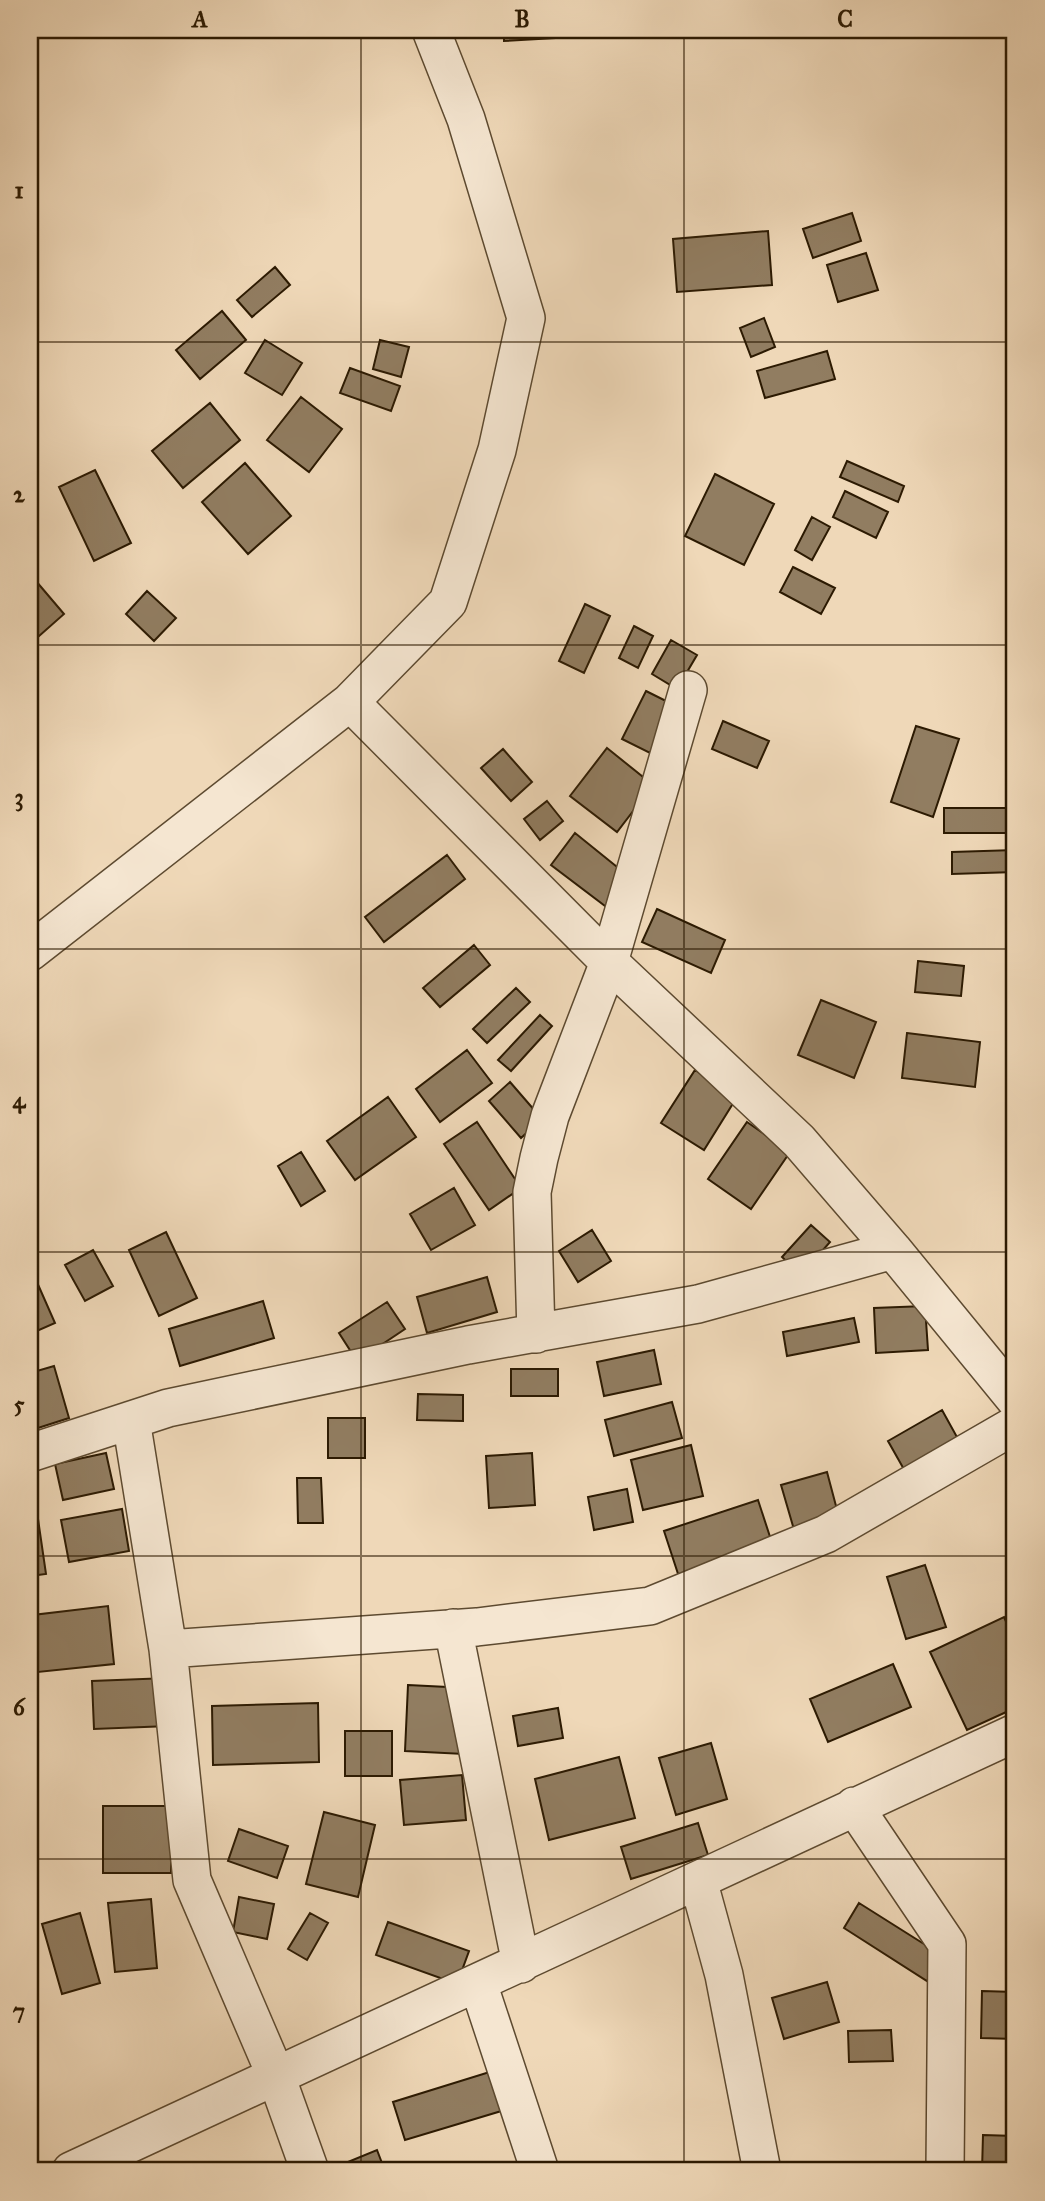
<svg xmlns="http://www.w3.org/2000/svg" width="1045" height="2201" viewBox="0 0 1045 2201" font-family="'IM FELL Great Primer',serif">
	<rect width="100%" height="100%" fill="#efd8b8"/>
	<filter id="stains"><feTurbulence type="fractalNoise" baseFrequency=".00286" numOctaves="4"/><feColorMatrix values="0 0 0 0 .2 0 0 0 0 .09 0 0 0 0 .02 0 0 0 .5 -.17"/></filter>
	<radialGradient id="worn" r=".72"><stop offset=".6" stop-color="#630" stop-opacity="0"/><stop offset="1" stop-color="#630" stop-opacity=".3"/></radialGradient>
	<path fill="#917d61" stroke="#2c1a02" stroke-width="2" d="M504,30H607V35L504,41Z
		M852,213L861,241L813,258L803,229Z
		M768,231L772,285L677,292L673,239Z
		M866,253L878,290L838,302L827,265Z
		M275,267L290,285L252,317L237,300Z
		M222,311L246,340L200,379L176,350Z
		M764,318L775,347L751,357L740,328Z
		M265,340L302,363L282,395L245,373Z
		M380,340L409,347L401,377L373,369Z
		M827,351L835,379L765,398L757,371Z
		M350,368L400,386L391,411L340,393Z
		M301,397L342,429L309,472L267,440Z
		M210,403L240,440L183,488L152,451Z
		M847,461L904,486L898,502L840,477Z
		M245,463L291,516L248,554L202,502Z
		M95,470L131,543L94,561L59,487Z
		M715,474L774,504L744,565L685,536Z
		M845,491L888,512L876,538L833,517Z
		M812,517L830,527L812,560L795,550Z
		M793,567L835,588L821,614L780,592Z
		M30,574L64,614L30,644Z
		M147,591L176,618L154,641L126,614Z
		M585,604L610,616L584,673L559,661Z
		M634,626L653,636L638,668L619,658Z
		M671,640L697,655L677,689L652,674Z
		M646,691L674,705L650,753L622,739Z
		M723,721L769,741L757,768L712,749Z
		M916,726L959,739L933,817L891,802Z
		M607,748L653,785L617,832L570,796Z
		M503,749L532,782L511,801L481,768Z
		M547,801L563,821L540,840L524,819Z
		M944,808H1015V833H944Z
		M575,833L627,875L609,909L551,865Z
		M1015,850V872L952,874V852Z
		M447,855L465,879L384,942L365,917Z
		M657,909L725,940L711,973L642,942Z
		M474,945L490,965L440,1007L423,988Z
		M918,961L964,966L961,996L915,992Z
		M516,988L530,1002L487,1043L473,1029Z
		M1015,995V1045L1007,1044Z
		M821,1000L876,1022L854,1078L798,1055Z
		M540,1015L552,1026L511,1071L498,1060Z
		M907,1033L980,1042L975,1087L902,1078Z
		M467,1050L492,1083L440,1122L416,1089Z
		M695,1070L737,1097L704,1150L661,1123Z
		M510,1082L542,1119L521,1138L489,1101Z
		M388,1097L416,1137L355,1180L327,1141Z
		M477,1122L521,1188L489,1210L444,1144Z
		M747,1122L790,1152L751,1209L708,1179Z
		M301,1152L325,1191L301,1206L278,1166Z
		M454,1188L475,1225L431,1250L410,1214Z
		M811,1225L830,1242L801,1275L782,1257Z
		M592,1230L611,1261L578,1282L559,1251Z
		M166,1232L197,1298L159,1316L129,1250Z
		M93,1250L113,1286L85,1301L65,1265Z
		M487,1277L497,1312L427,1333L417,1297Z
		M36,1280L55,1323L30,1334V1283Z
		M263,1301L274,1338L180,1366L169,1329Z
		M387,1302L405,1329L357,1361L339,1333Z
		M925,1306L928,1350L876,1353L874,1308Z
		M854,1318L859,1342L787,1356L783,1332Z
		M654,1350L661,1384L604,1396L597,1362Z
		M54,1366L69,1418L38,1428L30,1400V1373Z
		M511,1369H558V1396H511Z
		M418,1394L463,1395V1421L417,1420Z
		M672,1402L682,1438L614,1456L605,1420Z
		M942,1410L973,1466L919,1496L888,1441Z
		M328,1418H365V1458H328Z
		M691,1445L703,1496L643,1510L631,1460Z
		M106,1453L114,1489L63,1500L55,1464Z
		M532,1453L535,1505L489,1508L486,1456Z
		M827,1472L840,1521L795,1533L781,1485Z
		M297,1478H321L323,1523H298Z
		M627,1489L633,1522L594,1530L588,1497Z
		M758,1500L775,1552L681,1583L664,1531Z
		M122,1509L129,1551L69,1562L61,1520Z
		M38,1519L46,1574L30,1576V1521Z
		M925,1565L946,1627L906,1639L887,1577Z
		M108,1606L114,1664L38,1672L33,1615Z
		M1004,1617L1015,1642V1708L967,1730L930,1652Z
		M893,1664L911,1707L828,1742L810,1699Z
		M168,1678L169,1726L94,1729L92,1681Z
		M408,1685L467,1688L464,1754L405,1751Z
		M318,1703L319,1762L213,1765L212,1706Z
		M558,1708L563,1738L518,1746L513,1716Z
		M345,1731H392V1776H345Z
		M711,1743L727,1799L676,1815L659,1758Z
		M619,1757L635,1818L549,1840L535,1779Z
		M462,1775L466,1820L404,1825L400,1780Z
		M103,1806H171V1873H103Z
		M324,1812L375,1825L358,1897L306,1884Z
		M698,1823L708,1855L631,1879L621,1847Z
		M239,1829L288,1846L277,1878L228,1861Z
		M239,1897L274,1904L267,1939L233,1932Z
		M151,1899L157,1968L115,1972L108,1903Z
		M859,1903L943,1956L927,1981L844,1928Z
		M80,1913L100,1983L62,1994L42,1924Z
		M310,1913L328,1923L307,1960L288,1949Z
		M388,1922L469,1951L457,1984L376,1955Z
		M827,1982L839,2022L784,2039L772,1998Z
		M982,1991L1015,1992V2039L981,2038Z
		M891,2030L893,2061L849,2062L848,2031Z
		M496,2070L508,2109L405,2140L393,2102Z
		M983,2135L1015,2136V2171H982Z
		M377,2150L385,2171H326Z"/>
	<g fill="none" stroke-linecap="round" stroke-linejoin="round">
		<defs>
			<path id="minor" d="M350,702L609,962L799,1141L893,1250L1015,1399
				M30,952L350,702L448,602L497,450L526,318L466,119L431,30
				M536,1334L532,1192L539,1158L550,1116L609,962L688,690
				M131,1420L168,1649L192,1880L276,2076L310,2171
				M30,1453L168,1408L468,1345L698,1304L893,1250
				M453,1628L521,1964
				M168,1649L477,1627L650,1606L826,1534L1015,1425
				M854,1806L947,1944L945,2171
				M698,1880L724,1975L762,2171
				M478,1983L540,2171
				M71,2171L1015,1733"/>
		</defs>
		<use href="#minor" stroke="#5d4a30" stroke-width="40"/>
		<use href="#minor" stroke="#f5e6d1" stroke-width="37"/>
	</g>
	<path fill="none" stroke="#2c1a02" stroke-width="2" stroke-opacity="0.55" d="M361,30V2171M684,30V2171M30,342H1015M30,645H1015M30,949H1015M30,1252H1015M30,1556H1015M30,1859H1015"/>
	<rect width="1045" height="2201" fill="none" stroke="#efd8b8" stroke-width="77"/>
	<rect x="38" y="38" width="968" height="2124" fill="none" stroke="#2c1a02" stroke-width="2.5"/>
	<g font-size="23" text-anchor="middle" font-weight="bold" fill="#2c1a02">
		<text x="200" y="27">A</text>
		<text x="522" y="27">B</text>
		<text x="845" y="27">C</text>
		<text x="19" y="198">1</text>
		<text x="19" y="502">2</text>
		<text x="19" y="805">3</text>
		<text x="19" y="1108">4</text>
		<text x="19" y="1412">5</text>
		<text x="19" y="1715">6</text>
		<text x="19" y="2019">7</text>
	</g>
	<rect width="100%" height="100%" filter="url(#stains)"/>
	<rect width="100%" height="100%" fill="url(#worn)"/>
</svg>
